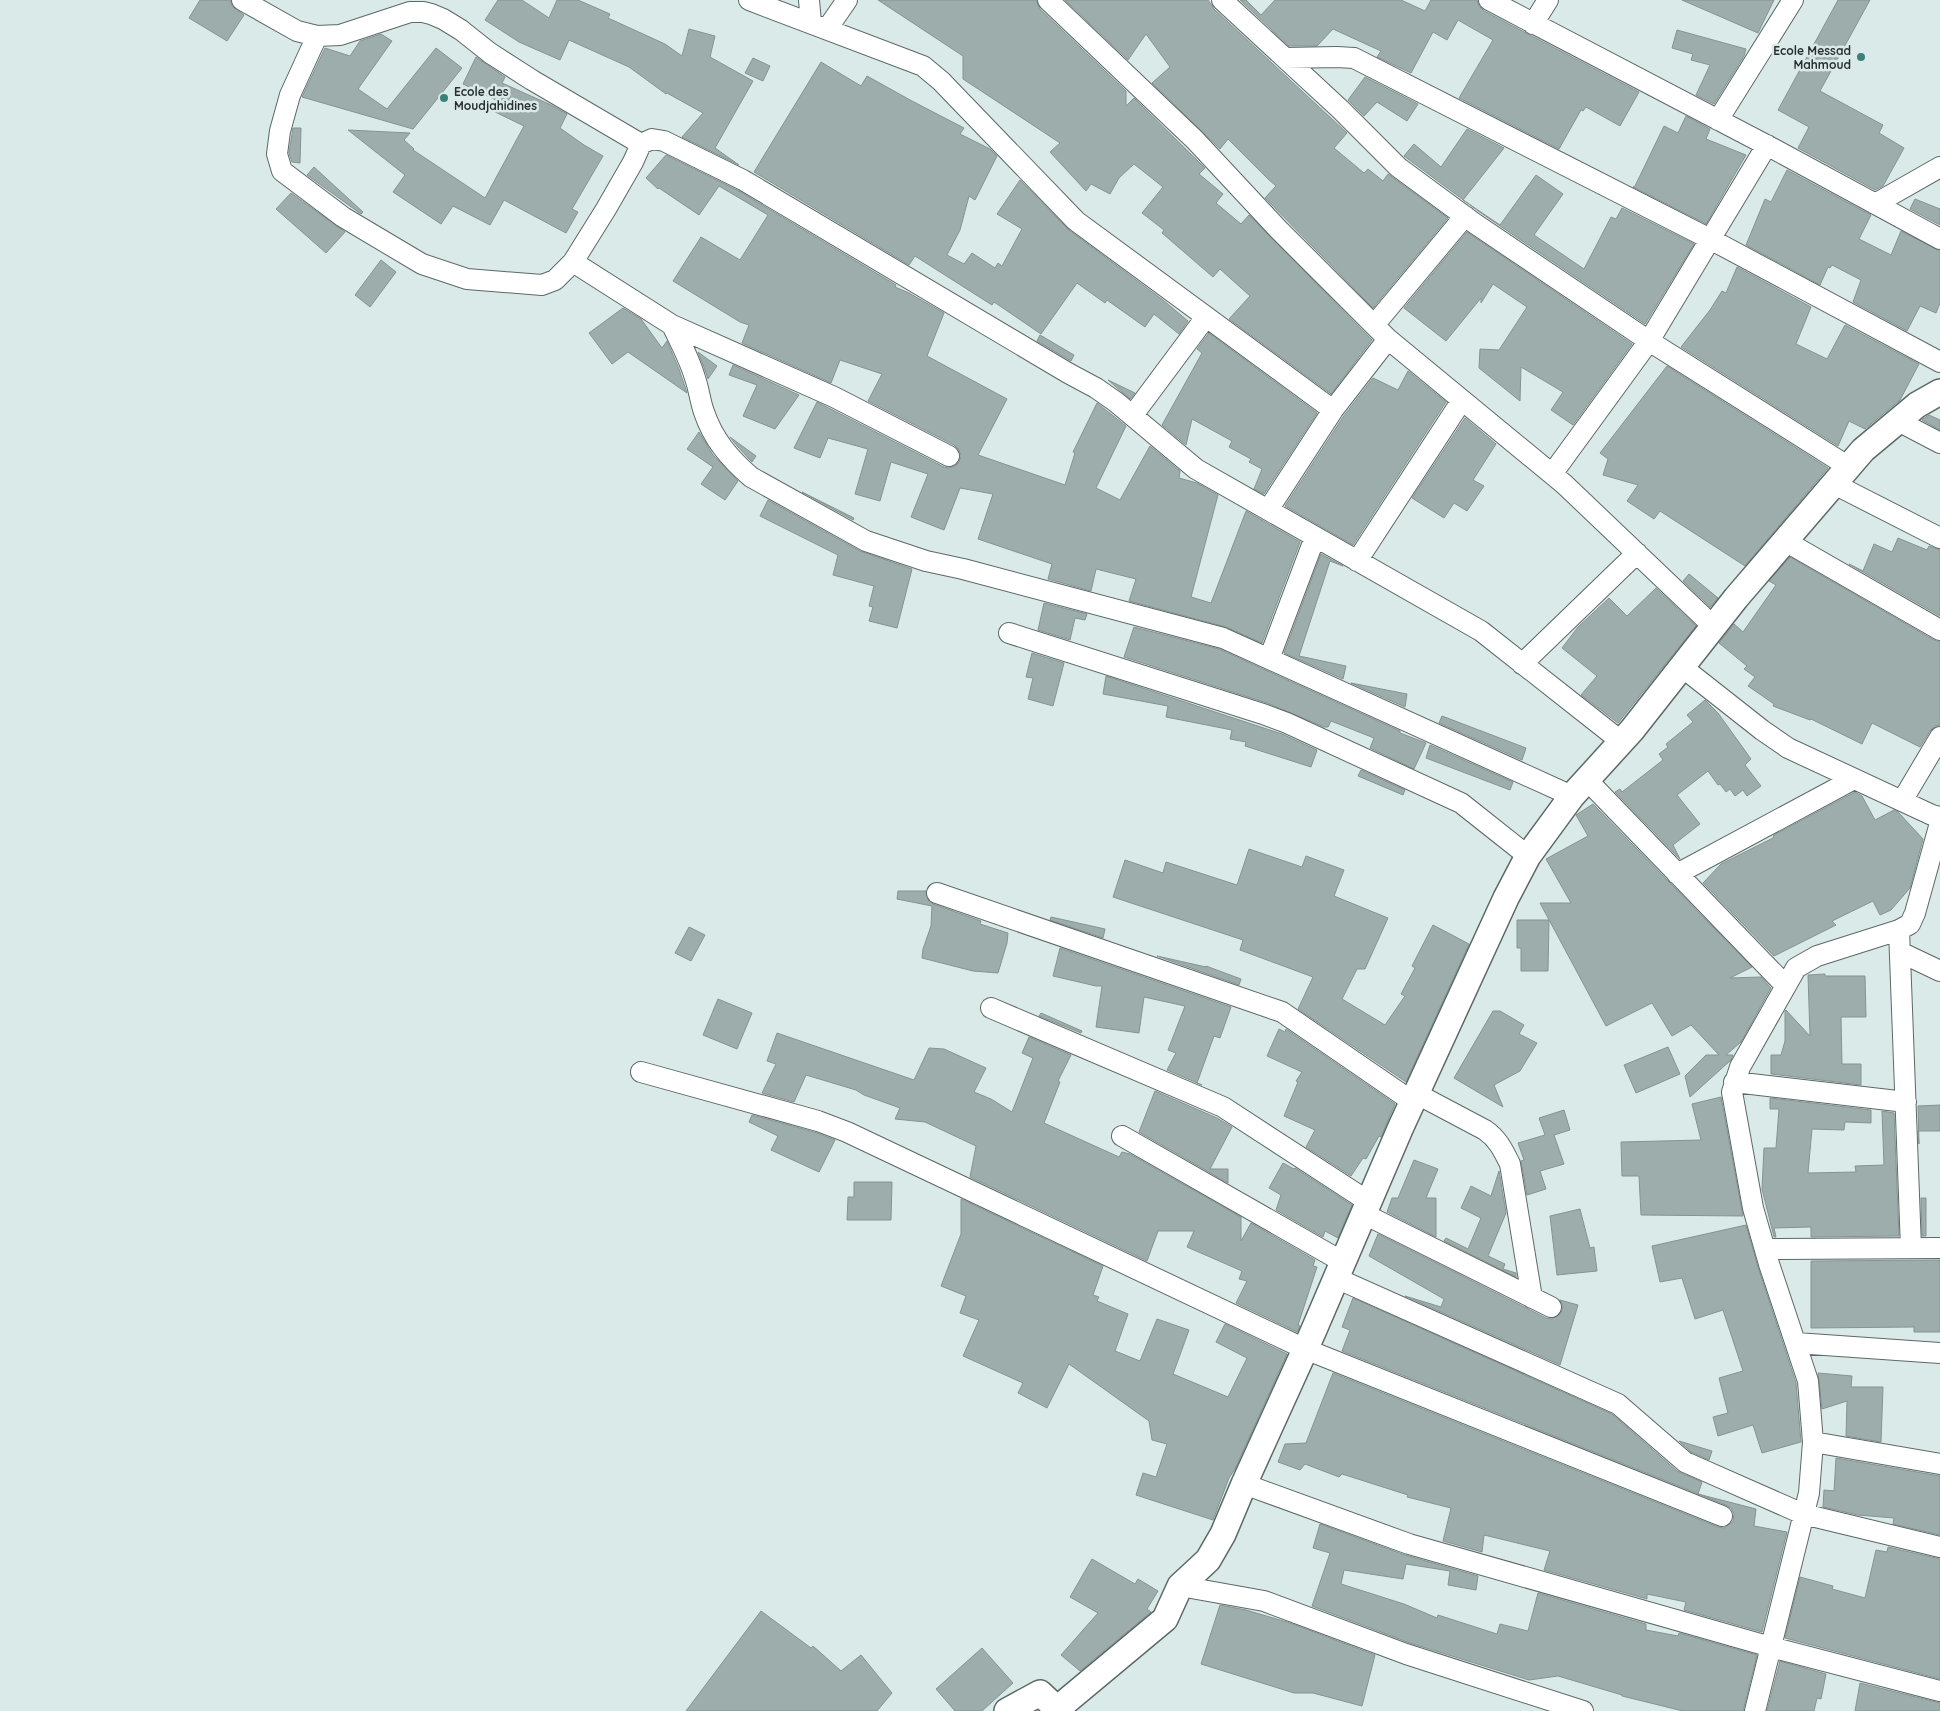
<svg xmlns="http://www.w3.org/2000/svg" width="1940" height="1711" viewBox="0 0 1940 1711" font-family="Quicksand,sans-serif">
	<rect width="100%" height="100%" fill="#daeae8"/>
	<path fill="#9dadab" stroke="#859492" d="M200,0H230L232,6L244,15L227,41L189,18Z
		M498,0H522L549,18L557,0H578L610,14L608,18L665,44L682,56L689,29L715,36L710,57L753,81L715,148L739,165L682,137L703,113L667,93L666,94L629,67L569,40L560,60L519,42L485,20Z
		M878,0H1036L1040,9L1126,91V106L1134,98L1205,168L1199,174L1223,194L1216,203L1241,224L1249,215L1372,340L1331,394L1229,319L1250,296L1220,269L1213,277L1162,233L1164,230L1142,213L1163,187L1134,164L1119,178L1110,194L1091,184L1086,191L1050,152L1060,143L963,79V56Z
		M1065,0H1208L1214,9L1347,133L1334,148L1364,173L1368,169L1383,181L1388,174L1448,218L1373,308L1265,198L1276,186L1268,179L1228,139L1220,149L1152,83L1170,67L1146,34L1128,60Z
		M1240,0H1246L1261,15L1275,0H1401L1425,11L1431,0H1477L1479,6L1484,11L1639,92L1620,126L1586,107L1583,111L1581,110L1559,149L1459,98L1493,40L1458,20L1447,40L1433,32L1411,73L1377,57L1381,51L1333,29L1317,46H1289Z
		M1682,0H1774L1758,33Z
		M1838,0H1870L1820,91L1883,125L1879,133L1904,148L1883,186L1875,190L1798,148L1809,127L1778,110Z
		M1677,30L1746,49L1744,56L1714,104L1696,95L1710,65L1691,60L1693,54L1672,48Z
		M381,34L392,41L358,89L387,109L436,48L462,68L413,129L302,97L325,48L350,56L360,41Z
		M476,57L505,77L502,83L551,105L567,114L560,128L584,145L603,156L572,209L578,212L566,233L504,200L490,225L453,206L441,224L393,192L405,175L348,130L410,133L404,140L414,149L413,150L485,198L524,126L493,111L498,101L463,84Z
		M753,58L770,66L763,81L745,73Z
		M821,62L861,86L867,76L912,101L964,128L960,134L990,149L997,156L975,200L969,196L960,230L947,255L964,264L972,253L995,268L998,263L1002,266L1022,229L997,214L1020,180L1069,230L1163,300L1188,321L1179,334L1154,314L1145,327L1107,300L1105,303L1077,283L1041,334L994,302L992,305L915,256L909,265L754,172Z
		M1365,77L1418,104L1407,121L1377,102L1364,116L1348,100Z
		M1686,116L1710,129L1706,139L1746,155L1706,224L1633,187L1635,186L1664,126L1678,133Z
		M293,128H301L300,163L292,162L289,153Z
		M1467,129L1504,148L1463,200L1500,225L1536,175L1563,194L1534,235L1584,269L1611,217L1616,219L1622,208L1694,244L1645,324L1481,213L1404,156L1414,144L1441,167Z
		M666,155L737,190L896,285L895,287L909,293L944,313L927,356L1007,399L978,455L1065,485L1075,453L1073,452L1097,403L1126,426L1096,488L1120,500L1150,446L1180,471L1179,478L1197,483L1218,495L1191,597L1211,603L1246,511L1300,542L1262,643L1226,627L1129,601L1136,579L1096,569L1091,591L1048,579L1052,564L978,539L993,494L960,488L944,530L911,517L928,474L891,462L880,501L855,494L868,449L828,438L820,458L794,448L817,402L944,467L949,468L955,466L959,462L961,456L959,450L954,445L868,401L882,374L840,360L831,383L742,343L749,325L740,322L673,281L701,237L740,260L768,215L719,186L699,215L659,188L658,189L646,178Z
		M314,167L363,212L361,214L307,175Z
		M1787,170L1871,215L1859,239L1891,255L1901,231L1940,251V303L1936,313L1920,306L1907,331L1853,302L1861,280L1832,265L1830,268L1828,267L1820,285L1746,245L1765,199L1771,202Z
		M291,193L345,232L326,253L276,209Z
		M1915,199L1940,209V225L1910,209Z
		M1467,232L1632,344L1573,425L1551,410L1563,392L1521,367L1520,401L1479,368L1480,349L1499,350L1527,307L1493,284L1481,303V298L1446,341L1404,308Z
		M381,260L396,272L370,307L355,295Z
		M1737,267L1811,307L1796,344L1827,359L1845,325L1919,364L1900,400L1865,429L1849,421L1838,446L1681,347L1710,310L1722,291L1726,293Z
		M623,308L641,319L662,348L667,341L679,369L687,393L628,352L612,364L589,333Z
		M1209,333L1317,413L1264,494L1254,489L1262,469L1249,462L1251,459L1229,447L1232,441L1192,419L1186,445L1162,425L1202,353L1197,349Z
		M1040,335L1074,355L1071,361L1037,341Z
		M698,352L717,366L708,379L704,367Z
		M733,365L799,395L775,429L743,416L757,385L729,375Z
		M1667,366L1828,468L1745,566L1660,511L1654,519L1627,501L1638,485L1603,475L1608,459L1600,453Z
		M1408,371L1446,402L1353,545L1285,506L1343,417L1373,378L1398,390Z
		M1108,380L1135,393L1130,399Z
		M1929,415L1940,420V430L1922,420Z
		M1465,418L1496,444L1473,480L1484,486L1467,511L1454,503L1444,518L1412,498Z
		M699,432L713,455L738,481L725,500L701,484L713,467L687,449Z
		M730,437L756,456L752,462L738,447Z
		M802,492L854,518L853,520Z
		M768,500L860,551L912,569L897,628L869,621L873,607L869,606L874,586L833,575L838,555L760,516Z
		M1898,538L1927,550L1929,546L1940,550V616L1849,564L1863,571L1874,544L1892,552Z
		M1321,554L1343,566L1330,561L1299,656L1346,666L1343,679L1284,653Z
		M1790,557L1934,640L1940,642V725L1935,726L1930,731L1920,747L1872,723L1862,744L1811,719L1810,720L1773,706L1774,704L1748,686L1755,677L1744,669L1747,666L1719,643L1734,624L1743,632L1776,585L1769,581Z
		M1689,574L1718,598L1710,607L1683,581Z
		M1656,588L1696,626L1618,723L1581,695L1597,676L1562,648L1578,627L1609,598L1627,616Z
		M1044,603L1087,614L1085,620L1075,618L1070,640L1038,630Z
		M1134,627L1219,649L1400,731V733L1426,743L1414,769L1370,748L1374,738L1331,721L1328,727H1324L1267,703L1124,657Z
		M1032,653L1064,663L1053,706L1028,699L1033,678L1026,677Z
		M1106,676L1282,734L1317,750L1311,767L1245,746L1246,742L1230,739L1232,730L1166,717L1168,706L1103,694Z
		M1351,683L1407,694L1405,707Z
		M1705,700L1718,713L1751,759L1745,765L1761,786L1747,796L1743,790L1735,796L1730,789L1726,792L1720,784L1718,785L1708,771L1677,795L1700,824L1673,845L1680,859L1615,792L1620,789L1622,792L1663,760L1659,754L1668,747L1666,744L1693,722L1687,715Z
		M1442,716L1526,748L1522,760L1439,723Z
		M1430,745L1513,782L1510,790L1426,758Z
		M1361,770L1405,790L1403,795L1358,776Z
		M1855,792L1862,796L1875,820L1894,810L1898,812L1923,839L1910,888L1891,910L1880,915L1873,901L1832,921L1836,925L1774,956L1703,883L1721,864L1773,838L1774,835Z
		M1593,804L1752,967L1730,978L1761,977L1771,988L1741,1042L1726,1055H1733L1731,1060L1690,1097L1685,1076L1706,1055H1719L1691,1025L1672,1036L1652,1003L1606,1026L1540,903H1571L1546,859L1588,836L1576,815Z
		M1249,849L1302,867L1306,856L1344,870L1334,896L1388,918L1365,969H1357L1342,999L1385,1025L1405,996L1401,994L1415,968L1412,966L1433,925L1469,944L1406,1082L1298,1009L1313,977L1240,950L1243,940L1113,897L1125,860L1163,873L1166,862L1237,885Z
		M898,891H926L928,900L933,904L981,921L980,924L1008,933L1007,943L998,973L973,971L922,958L923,949L931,926L932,906L897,899Z
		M1051,917L1105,929L1103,938L1050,920Z
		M1517,920H1549L1548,971H1521V948H1517Z
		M689,927L705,935L691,961L675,953Z
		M1060,948L1231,1007L1220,1038L1214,1036L1197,1083L1202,1085L1167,1070L1176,1053L1168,1050L1185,1006L1144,997L1139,1033L1096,1027L1102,986H1096L1053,976Z
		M1157,956L1206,967V966L1241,979L1239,985Z
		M1825,974V976H1865L1866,1017H1841L1842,1064H1861V1085L1771,1074V1055H1781L1785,1041V1011L1786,1010L1810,1036L1808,975Z
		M718,999L752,1013L737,1049L703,1035Z
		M1493,1011H1500L1524,1025L1519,1034L1537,1043L1520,1071L1494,1085L1503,1107L1454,1078Z
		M1041,1013L1082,1031L1081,1033L1039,1016Z
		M1279,1029L1285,1032L1286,1029L1395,1104L1381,1137L1379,1136L1366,1159L1363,1158L1351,1176L1306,1147L1315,1130L1284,1116L1298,1082L1296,1081L1302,1072L1267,1056Z
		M777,1033L914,1080L929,1048L944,1049L986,1068L974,1092L991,1099L1012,1112L1033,1058L1022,1053L1029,1037L1071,1055L1058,1081L1060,1082L1044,1123L1119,1157L1122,1152L1130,1154L1241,1217V1241L1251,1223L1315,1260L1313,1266L1317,1267L1298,1325L1300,1326L1297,1332L1236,1303L1247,1281L1239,1279L1242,1271L1187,1247L1194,1231H1158L1147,1261L970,1177L976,1146L925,1122L895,1119L900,1108L864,1095L856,1090L806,1075L794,1102L762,1093L776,1064L767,1061Z
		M1668,1047L1680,1074L1636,1093L1624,1065Z
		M1155,1091L1217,1118L1232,1127L1210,1169H1228V1183L1139,1132Z
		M1721,1097L1743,1216L1641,1215L1639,1176H1622L1621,1142L1701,1140L1692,1104Z
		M1770,1098L1871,1110V1123L1845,1122L1844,1130L1812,1129L1808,1173L1856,1172L1855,1166L1884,1165L1882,1111L1894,1113L1899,1236L1811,1237V1227L1774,1228L1776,1237H1774L1762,1189L1764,1148H1776L1779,1109H1770Z
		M1940,1105V1131H1918L1919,1144L1918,1106Z
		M1564,1110L1570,1130L1554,1135L1564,1164L1540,1171L1546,1189L1527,1195L1521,1161L1524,1160L1518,1143L1545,1135L1539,1118Z
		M752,1115L814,1132L835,1140L819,1172L771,1150L778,1136L749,1122Z
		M1414,1160L1438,1169L1426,1198H1436V1237L1387,1212L1392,1198H1398Z
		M1283,1163L1294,1169L1295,1168L1352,1205L1338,1238L1325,1231L1323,1237L1276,1210L1281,1195L1269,1188Z
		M1499,1171L1506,1213L1488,1256L1505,1264L1503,1269L1516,1273V1277L1444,1241L1446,1238L1468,1249L1481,1218L1461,1208L1471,1186L1491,1196Z
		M854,1182H892L891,1220H847L848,1197H854Z
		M1921,1198H1926V1236H1922Z
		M961,1199L1103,1266L1093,1295L1099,1297L1097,1301L1128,1314L1115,1351L1140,1361L1157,1319L1189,1330L1173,1374L1228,1397L1247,1358L1216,1342L1225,1324L1287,1354L1235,1469L1229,1478L1213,1520L1136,1495L1143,1473L1156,1477L1167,1444L1152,1440L1149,1421L1069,1364L1047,1408L1018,1393L1023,1383L963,1356L979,1320L960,1313L966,1296L941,1286L961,1234Z
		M1580,1209L1590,1248L1594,1247L1597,1271L1557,1275L1550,1216Z
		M1746,1225L1758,1267L1796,1383L1801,1442L1762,1453L1753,1425L1718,1436L1713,1417L1728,1413L1719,1378L1743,1371L1723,1310L1695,1319L1682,1278L1660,1282L1652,1246Z
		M1378,1234L1546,1318L1552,1319L1561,1313L1563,1306L1560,1300L1578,1305L1560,1365L1405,1296L1441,1307L1444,1299L1369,1256Z
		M1940,1260V1332H1914V1327L1811,1328V1261Z
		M1353,1298L1612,1414L1677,1471L1702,1482L1698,1494L1756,1509L1754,1526L1787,1532L1762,1632L1684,1610L1686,1602L1647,1594V1599L1544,1570L1550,1551L1484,1535L1482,1552L1443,1541L1451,1508L1407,1497L1408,1495L1342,1474L1339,1477L1305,1464L1300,1470L1278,1462L1285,1444L1306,1443L1333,1373L1718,1527L1724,1528L1733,1521L1734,1514L1731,1508L1726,1505L1342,1351L1350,1330L1342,1327Z
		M1818,1373L1852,1376L1851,1387H1883L1881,1442L1846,1436L1847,1401L1822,1409Z
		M1679,1441L1712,1451L1709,1460L1691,1452Z
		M1836,1458L1940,1476V1535L1893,1524L1894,1518L1858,1515L1823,1507L1824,1490L1834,1491Z
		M1320,1524L1405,1555L1478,1576L1476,1590L1448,1585L1450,1571L1406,1564L1403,1579L1344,1570L1341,1584L1404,1604L1437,1618L1438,1615L1497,1634L1500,1624L1528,1631L1538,1593L1646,1624V1630L1678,1636L1679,1633L1757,1655L1743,1711H1683L1622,1696V1695L1558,1676L1529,1680L1410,1643L1312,1606L1330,1553L1313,1548Z
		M1888,1547L1940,1559V1679L1785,1638L1800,1577L1833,1586L1832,1589L1865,1598L1876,1550L1887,1552Z
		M1092,1559L1135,1584L1138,1579L1158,1591L1147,1609L1151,1612L1080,1671L1061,1655L1098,1613L1070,1597Z
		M1220,1605L1246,1610L1290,1623L1375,1655L1362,1706L1313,1693H1294L1201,1664Z
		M761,1611L811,1648L813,1646L841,1671L861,1655L892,1693L877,1711H686Z
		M982,1648L1013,1683L982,1711H955L936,1689Z
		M1780,1661L1826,1674L1821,1699L1817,1698L1814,1711H1767Z
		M1860,1683L1940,1703V1711H1855Z"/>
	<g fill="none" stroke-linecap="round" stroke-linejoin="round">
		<defs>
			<path id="minor" d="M242,0L297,31L317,36L340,35L410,12H423L431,14L443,19L461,30L490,53L532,80L641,144L633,162L606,209L573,262L555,280L542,285L467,279L422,264L343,217L282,171L277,154L280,131L290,95L317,36
				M749,0L923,66L941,81L1076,221L1333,410
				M809,0L811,23
				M1048,0L1195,140L1278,229L1388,339L1564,484L1713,626
				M1222,0L1340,109L1398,167L1474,223L1649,341L1849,467
				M1489,0L1774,149L1940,239
				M1533,24L1548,0
				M827,29L847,0
				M1285,58L1337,57L1354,58L1710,239L1940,362
				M1718,120L1793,0
				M641,144L652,139L664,141L743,180L1068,373L1096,388L1116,402L1196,469L1481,631L1622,742
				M1875,204L1940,167
				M573,262L672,325L834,397L949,456
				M1375,324L1465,216
				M672,325C680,342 690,360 695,378C699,389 700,401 704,412C713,439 729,458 751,477L866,541L926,561L963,569L1223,638L1572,796
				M1133,415L1206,317
				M1898,421L1940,443
				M1552,474L1649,341L1767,145
				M1834,484L1940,538
				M1268,510L1333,410L1388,339
				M1785,541L1940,630
				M1357,561L1462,400
				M1009,633L1263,714L1287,723L1461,803L1528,856
				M1269,659L1315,537
				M1522,664L1637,553
				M1682,667L1762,730L1788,748L1932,815L1940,817
				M1587,780L1785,985
				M1902,801L1940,737
				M1677,874L1854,779
				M937,893L1282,1012L1413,1102
				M1899,930L1911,1248
				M1900,952L1940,971
				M991,1008L1223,1107L1369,1202
				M641,1072L818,1121L847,1132L1305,1349L1722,1516
				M1734,1082L1906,1102
				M1417,1094L1485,1130C1498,1139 1503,1150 1510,1164L1532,1298
				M1122,1136L1343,1262
				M1364,1214L1551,1307
				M1765,1249L1940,1248
				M1336,1278L1618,1404L1685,1462L1803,1514L1940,1547
				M1796,1343L1940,1353
				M1813,1442L1940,1464
				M1244,1484L1409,1544L1771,1647L1940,1691
				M1180,1586L1264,1601L1406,1654L1583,1711
				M1755,1711L1809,1493L1813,1442L1808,1381L1769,1264L1753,1208L1732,1092L1740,1067L1796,968L1817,956L1899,930L1910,924L1915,913L1940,823"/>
			<path id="tertiary" d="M1007,1711L1040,1693L1057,1709L1165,1619L1180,1586L1208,1560L1223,1534L1244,1484L1313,1332L1400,1129L1506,898L1528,856L1572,796L1632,730L1736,598L1863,450L1917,405L1940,392"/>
		</defs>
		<use href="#minor" stroke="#5b6967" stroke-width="22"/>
		<use href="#tertiary" stroke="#5b6967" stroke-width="28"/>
		<use href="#minor" stroke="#fff" stroke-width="20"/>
		<use href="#tertiary" stroke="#fff" stroke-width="25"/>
	</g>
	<g fill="#3a817a" stroke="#daeae8" stroke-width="2">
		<circle cx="1861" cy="57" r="5"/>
		<circle cx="444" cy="98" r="5"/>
	</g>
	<g text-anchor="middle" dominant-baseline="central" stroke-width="5" stroke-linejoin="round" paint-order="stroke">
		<g font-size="12" font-weight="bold" fill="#292f2e" stroke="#daeae8" text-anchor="end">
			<text x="1851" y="50">Ecole Messad<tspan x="1851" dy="14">Mahmoud</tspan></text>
			<text x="454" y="91" text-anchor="start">Ecole des<tspan x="454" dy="14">Moudjahidines</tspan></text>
		</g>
	</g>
</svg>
